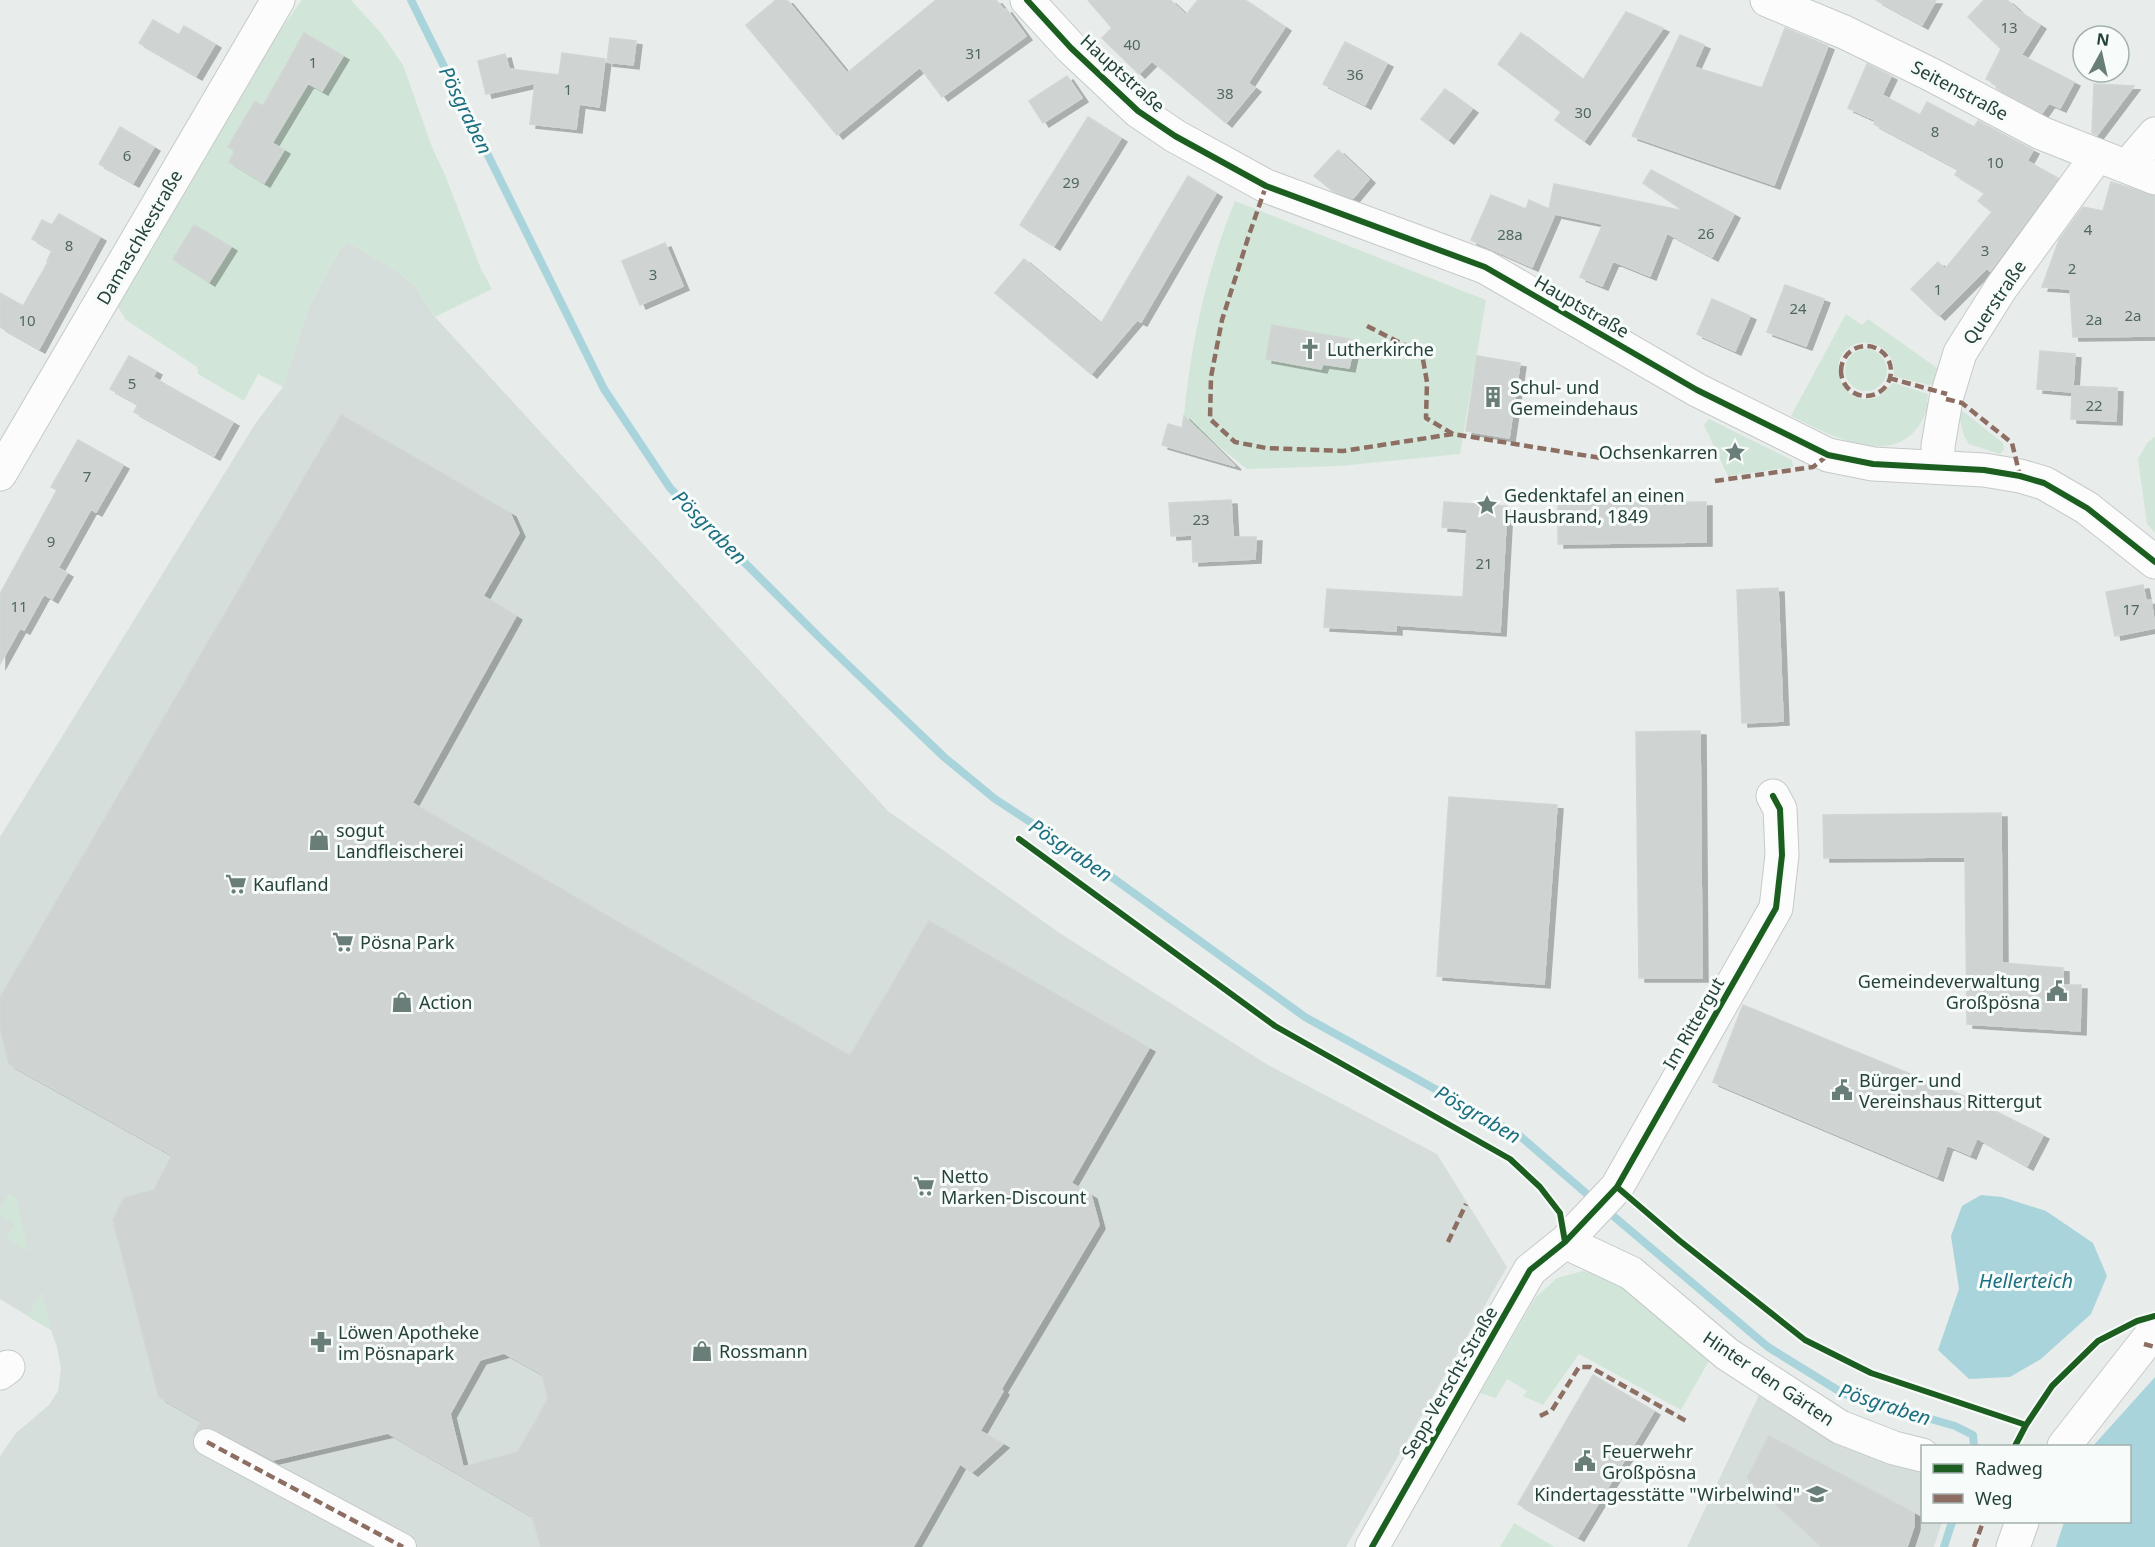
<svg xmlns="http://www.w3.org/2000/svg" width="2155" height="1547" viewBox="0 0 2155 1547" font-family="'Noto Sans',sans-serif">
	<defs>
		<filter id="shadow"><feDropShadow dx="6" dy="4" stdDeviation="0" flood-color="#0004"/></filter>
	</defs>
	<rect width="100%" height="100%" fill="#e8edeb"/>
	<path fill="#d6dedb" d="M348,242L397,271L415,286L435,317L888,811L1058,932L1268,1065L1437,1154L1507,1267L1346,1547H0V1456L16,1433L49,1405L58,1391L61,1368L57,1347L51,1330L0,1299V837L255,424L283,387L308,308L341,247Z
		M1759,1395L1832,1438L1922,1466V1522H1942L1934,1547H1687Z"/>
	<path fill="#d1e6d8" d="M302,0H351L381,33L403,65L432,147L446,177L481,269L492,289L435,317L415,286L397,271L348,242L341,247L308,308L283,387L258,374L244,401L198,374L197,367L126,320L118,307L276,36Z
		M1235,201L1486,300L1460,454L1340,466L1247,469L1192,425L1184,415C1191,342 1207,269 1235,201Z
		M1846,314L1862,325L1868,319L1937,368L1933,384L1929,385L1893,376C1896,365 1891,354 1882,348C1876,343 1867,342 1860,343C1821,351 1840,411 1877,397C1884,394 1888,386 1894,383L1928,394L1927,402L1929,404C1907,476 1837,439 1791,416Z
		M1845 370a21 21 0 1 1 42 0a21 21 0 1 1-42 0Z
		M1958,412H1964L2003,443L2004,449L2000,454L1969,444L1964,436Z
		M1709,419L1792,460L1793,467L1728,476L1704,425Z
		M2155,436V533L2147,524L2138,459L2147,443Z
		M9,1194L16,1198L28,1251L6,1238L15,1224L0,1215V1208Z
		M1583,1271L1614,1278L1709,1361L1681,1410L1579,1354L1543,1405L1523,1396L1527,1391L1507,1379L1496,1398L1480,1393L1535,1298L1557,1278Z
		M42,1292L51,1330L27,1316Z
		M1514,1523L1555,1547H1500Z"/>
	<path fill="#a9d4db" d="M1981,1195L2002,1197L2046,1211L2093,1243L2107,1276L2091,1314L2041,1359L2010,1377L1969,1379L1938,1350L1959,1289L1951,1236L1962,1206Z
		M2155,1377V1547H2056L2064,1522H2130V1446H2093Z"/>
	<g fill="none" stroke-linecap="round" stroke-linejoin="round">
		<path stroke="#a9d4db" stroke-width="8" d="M411,0L604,389L670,488L822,640L944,757L995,799L1084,857L1305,1017L1520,1136L1595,1201
			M1605,1209L1768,1347L1844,1394L1955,1426L1973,1435L1974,1446
			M1944,1547L1952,1522"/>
	</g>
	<path fill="#cfd4d2" stroke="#d1d6d4" stroke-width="1.5" fill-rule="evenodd" filter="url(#shadow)" d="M776,0H787L847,73L936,0H996L1004,10L1006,9L1026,36L942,97L920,67L837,135L746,25Z
		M1088,0H1170L1186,15L1198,0H1245L1285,27L1248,83L1255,88L1226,123L1152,61L1139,74L1102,38L1112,28Z
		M1876,0H1936L1922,25Z
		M1984,0H2007L2020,12L2040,25L2021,55L2074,82L2060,108L2049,103L2042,113L1996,88L1997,85L1986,79L2001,49L1968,17Z
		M1626,12L1663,28L1584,141L1555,120L1561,112L1498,64L1521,33L1583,80Z
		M153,20L179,35L184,26L215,44L196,76L139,43Z
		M1785,28L1828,46L1774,185L1632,136L1680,35L1704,45L1694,67L1762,88Z
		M304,33L343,56L322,91L308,83L272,143L284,150L264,183L229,162L235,151L228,147L255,101L263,106Z
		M610,38L636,41L633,65L607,62Z
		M1345,42L1387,63L1365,105L1323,84Z
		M562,53L605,59L599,107L579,104L576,129L530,124L535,83L486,94L478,61L505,54L509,69L559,75Z
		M1867,64L1891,76L1882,95L1920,115L1927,102L1974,127L1978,121L2033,150L2027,161L2058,178L1990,271L1987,268L1939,316L1911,289L1938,262L1945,269L1992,212L1978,201L1985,193L1955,175L1958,169L1874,124L1875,120L1848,108Z
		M1067,76L1082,98L1043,123L1029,101Z
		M2094,84L2134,86L2097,135L2092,133Z
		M1445,89L1472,109L1448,140L1421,119Z
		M1088,117L1121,138L1054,246L1020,225Z
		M120,127L154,147L133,183L99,164Z
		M1338,150L1369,179L1353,198L1333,191L1314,176Z
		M1651,170L1734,214L1712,257L1667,233L1650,276L1613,261L1602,286L1580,277L1603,224L1555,214L1532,267L1471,240L1491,195L1526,209L1529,200L1549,209L1554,184L1684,211L1643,183Z
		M1188,176L1216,193L1141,322L1137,320L1091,374L995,293L1024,259L1101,324Z
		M2111,182L2155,196V336L2073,337L2070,289L2042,287L2059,240L2083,207L2103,211Z
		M59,214L100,237L39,349L0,327V293L23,306L48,262L47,261L52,250L32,239L42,220L52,225Z
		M194,225L231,247L209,282L173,259Z
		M665,243L683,286L640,305L622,261Z
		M1785,285L1824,299L1806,346L1767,332Z
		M1712,299L1750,316L1735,351L1697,334Z
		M1272,325L1355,340L1349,368L1323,364L1321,369L1266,359Z
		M2040,351L2075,354L2073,386L2117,388L2116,421L2071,419L2072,392L2037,389Z
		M129,356L156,371L153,377L168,386L233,422L214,456L134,412L138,404L110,389Z
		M1477,356L1520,363L1509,438L1466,431Z
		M341,415L510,513L519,533L483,596L516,616L412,803L850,1056L929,921L1149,1048L1071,1183L1091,1195L1099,1225L1001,1389L1003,1391L980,1431L1003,1444L972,1472L960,1464L913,1547H541L532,1516L388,1433L273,1460L214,1429L206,1427L200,1429L193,1436L201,1421L159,1397L113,1220L124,1198L154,1190L172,1155L9,1064L0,1027V998ZM504,1353L542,1374L548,1399L518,1452L463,1467L450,1414L480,1360Z
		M1184,416L1235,466L1162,445L1168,424L1182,428Z
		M78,440L123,465L96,512L91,509L58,568L67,573L52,599L44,594L24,630L20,628L0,664V594L57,490L51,487Z
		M1231,500L1233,537H1256L1255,559L1193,562L1192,535L1171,536L1169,503Z
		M1444,502L1507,506L1500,632L1396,625V631L1324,627L1327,589L1463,597L1467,529L1442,527Z
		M1706,502V542L1558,544V503Z
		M2143,585L2146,601L2151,600L2155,628L2115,636L2106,592Z
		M1778,588L1783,721L1742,723L1737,590Z
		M1700,731L1702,978H1639L1636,732Z
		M1449,797L1557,805L1544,984L1437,976Z
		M2001,813L2002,963L2063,968V985H2081L2080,1031L1967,1024L1965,857L1824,858L1823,815Z
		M1743,1005L1971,1099L2043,1135L2027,1166L1977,1138L1970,1155L1947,1145L1937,1177L1713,1082Z
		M1593,1375L1654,1411L1578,1537L1518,1504Z
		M1769,1436L1914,1513V1526L1907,1547H1822L1747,1478Z"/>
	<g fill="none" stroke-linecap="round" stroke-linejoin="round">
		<defs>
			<path id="pedestrian" d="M207,1442L403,1547"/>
			<path id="minor" d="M1027,0L1071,48L1138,111L1175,136L1266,186L1485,267L1697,390L1828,455L1873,464L1984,470L2020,476L2044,483L2087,508L2155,562
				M1767,0L1844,32L1932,75L2041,133L2155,178
				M2130,168L2136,156L2155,134
				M1938,467V446L1946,399L1960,353L2001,288L2097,156
				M0,474L278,0
				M1565,1242L1631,1273L1727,1354L1840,1427L1894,1448L1922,1455
				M0,1373L8,1367
				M2064,1446L2155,1330
				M1372,1547L1530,1270L1565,1242L1617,1187L1776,908L1782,855L1780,809L1773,796
				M2013,1547L2022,1522"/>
		</defs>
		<use href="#pedestrian" stroke="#c5cac8" stroke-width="28"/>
		<use href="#minor" stroke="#c5cac8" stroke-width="35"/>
		<use href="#pedestrian" stroke="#fcfcfc" stroke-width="26"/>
		<use href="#minor" stroke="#fcfcfc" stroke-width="33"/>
		<path stroke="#8d6e63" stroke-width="4.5" stroke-dasharray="9 4.5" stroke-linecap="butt" d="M1266,186L1249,235L1222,320L1211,377L1210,419L1235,442L1266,448L1343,451L1453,434L1601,458
			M1367,326L1422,354L1427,382L1426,418L1453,434
			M1841 371a25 25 0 1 1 50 0a25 25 0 1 1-50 0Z
			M1889,378L1947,394
			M1946,399L1962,403L2012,443L2020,476
			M1715,481L1813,467L1828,455
			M1448,1242L1466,1204
			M2144,1344L2155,1347
			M1540,1416L1552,1410L1579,1367H1590L1688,1422
			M207,1442L403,1547
			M1974,1547L1983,1522"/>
		<defs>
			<path id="cycleway" d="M1027,0L1071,48L1138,111L1175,136L1266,186L1485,267L1697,390L1828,455L1873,464L1984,470L2020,476L2044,483L2087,508L2155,562
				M1019,839L1275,1026L1510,1159L1540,1187L1560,1213L1565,1242
				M1617,1187L1680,1241L1805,1340L1871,1373L2026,1425
				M2015,1446L2026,1425L2052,1386L2098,1341L2137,1321L2155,1316
				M1372,1547L1530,1270L1565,1242L1617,1187L1776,908L1782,855L1780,809L1773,796"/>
		</defs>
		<use href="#cycleway" stroke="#f7fbf9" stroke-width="10"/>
		<use href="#cycleway" stroke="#1b5e20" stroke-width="6"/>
	</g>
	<defs>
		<symbol id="church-bare" viewBox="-9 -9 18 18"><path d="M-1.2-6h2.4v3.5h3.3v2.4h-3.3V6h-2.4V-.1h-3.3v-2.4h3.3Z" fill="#697e78" stroke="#f7fbf9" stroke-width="2.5" paint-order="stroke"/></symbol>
		<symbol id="building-bare" viewBox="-9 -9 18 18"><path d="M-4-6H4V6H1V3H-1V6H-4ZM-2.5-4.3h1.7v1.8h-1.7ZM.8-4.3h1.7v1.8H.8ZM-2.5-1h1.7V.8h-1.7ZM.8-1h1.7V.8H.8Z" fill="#697e78" stroke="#f7fbf9" stroke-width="2.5" paint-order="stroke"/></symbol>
		<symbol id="sight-bare" viewBox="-9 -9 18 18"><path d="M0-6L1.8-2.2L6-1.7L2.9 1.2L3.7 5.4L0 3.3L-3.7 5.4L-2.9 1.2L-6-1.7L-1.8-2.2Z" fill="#697e78" stroke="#f7fbf9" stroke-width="2.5" paint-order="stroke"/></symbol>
		<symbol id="shop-bare" viewBox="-9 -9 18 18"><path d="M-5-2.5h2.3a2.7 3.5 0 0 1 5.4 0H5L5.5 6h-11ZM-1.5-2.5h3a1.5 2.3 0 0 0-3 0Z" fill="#697e78" stroke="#f7fbf9" stroke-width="2.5" paint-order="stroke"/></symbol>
		<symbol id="supermarket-bare" viewBox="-9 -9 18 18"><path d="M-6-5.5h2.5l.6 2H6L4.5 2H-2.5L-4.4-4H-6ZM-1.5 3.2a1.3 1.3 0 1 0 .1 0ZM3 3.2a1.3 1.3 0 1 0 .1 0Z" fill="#697e78" stroke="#f7fbf9" stroke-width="2.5" paint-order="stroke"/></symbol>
		<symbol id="civic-bare" viewBox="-9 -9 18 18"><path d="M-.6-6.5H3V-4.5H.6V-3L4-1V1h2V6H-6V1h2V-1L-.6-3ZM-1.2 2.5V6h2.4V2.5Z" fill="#697e78" stroke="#f7fbf9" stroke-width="2.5" paint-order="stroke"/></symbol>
		<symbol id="pharmacy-bare" viewBox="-9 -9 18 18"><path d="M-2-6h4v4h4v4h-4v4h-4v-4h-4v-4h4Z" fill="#697e78" stroke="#f7fbf9" stroke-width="2.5" paint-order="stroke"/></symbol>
		<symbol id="school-bare" viewBox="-9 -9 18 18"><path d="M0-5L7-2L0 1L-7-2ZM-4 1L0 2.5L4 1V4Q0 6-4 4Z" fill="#697e78" stroke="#f7fbf9" stroke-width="2.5" paint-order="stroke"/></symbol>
	</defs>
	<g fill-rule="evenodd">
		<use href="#church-bare" x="1295" y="334" width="30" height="30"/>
		<use href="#building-bare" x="1478" y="382" width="30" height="30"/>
		<use href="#sight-bare" x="1720" y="437" width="30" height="30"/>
		<use href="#sight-bare" x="1472" y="490" width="30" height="30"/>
		<use href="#shop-bare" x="304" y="825" width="30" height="30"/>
		<use href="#supermarket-bare" x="221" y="869" width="30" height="30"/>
		<use href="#supermarket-bare" x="328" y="927" width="30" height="30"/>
		<use href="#civic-bare" x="2042" y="976" width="30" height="30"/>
		<use href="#shop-bare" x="387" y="987" width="30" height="30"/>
		<use href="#civic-bare" x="1827" y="1075" width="30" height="30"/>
		<use href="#supermarket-bare" x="909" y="1171" width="30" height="30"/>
		<use href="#pharmacy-bare" x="306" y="1327" width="30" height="30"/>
		<use href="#shop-bare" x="687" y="1336" width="30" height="30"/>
		<use href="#civic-bare" x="1570" y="1446" width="30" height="30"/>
		<use href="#school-bare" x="1802" y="1479" width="30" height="30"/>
	</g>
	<g text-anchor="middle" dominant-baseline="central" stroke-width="6" stroke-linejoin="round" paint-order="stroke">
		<g font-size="15" fill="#506761">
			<text x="2009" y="27">13</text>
			<text x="1132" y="44">40</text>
			<text x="974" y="53">31</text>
			<text x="313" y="62">1</text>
			<text x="1355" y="74">36</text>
			<text x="568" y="89">1</text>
			<text x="1225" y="93">38</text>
			<text x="1583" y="112">30</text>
			<text x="1935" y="131">8</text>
			<text x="127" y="155">6</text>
			<text x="1995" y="162">10</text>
			<text x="1071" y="182">29</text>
			<text x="2088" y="229">4</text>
			<text x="1706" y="233">26</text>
			<text x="1510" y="234">28a</text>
			<text x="69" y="245">8</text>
			<text x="1985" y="250">3</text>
			<text x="2072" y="268">2</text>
			<text x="653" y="274">3</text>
			<text x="1938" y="289">1</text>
			<text x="1798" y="308">24</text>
			<text x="2133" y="315">2a</text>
			<text x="2094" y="319">2a</text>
			<text x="27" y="320">10</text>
			<text x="132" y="383">5</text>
			<text x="2094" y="405">22</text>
			<text x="87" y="476">7</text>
			<text x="1201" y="519">23</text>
			<text x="51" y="541">9</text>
			<text x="1484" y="563">21</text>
			<text x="19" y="606">11</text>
			<text x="2131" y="609">17</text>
		</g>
		<g font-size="18" fill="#24423a" stroke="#f7fbf9">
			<text transform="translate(1123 73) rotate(42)">Hauptstraße</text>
			<text transform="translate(1960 90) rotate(28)">Seitenstraße</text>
			<text transform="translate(139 237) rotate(-60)">Damaschkestraße</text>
			<text transform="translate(1994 302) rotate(-56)">Querstraße</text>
			<text transform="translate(1582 306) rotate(30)">Hauptstraße</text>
			<text transform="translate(1693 1023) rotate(-60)">Im Rittergut</text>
			<text transform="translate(1769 1378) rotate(34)">Hinter den Gärten</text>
			<text transform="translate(1449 1382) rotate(-60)">Sepp-Verscht-Straße</text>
		</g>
		<g font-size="18" fill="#24423a" stroke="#f7fbf9" text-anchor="start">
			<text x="1327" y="349">Lutherkirche</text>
			<text x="1510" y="387">Schul- und<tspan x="1510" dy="21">Gemeindehaus</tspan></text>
			<text x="1718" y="452" text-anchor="end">Ochsenkarren</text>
			<text x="1504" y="495">Gedenktafel an einen<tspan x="1504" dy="21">Hausbrand, 1849</tspan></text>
			<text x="336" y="830">sogut<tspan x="336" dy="21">Landfleischerei</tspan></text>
			<text x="253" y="884">Kaufland</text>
			<text x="360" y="942">Pösna Park</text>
			<text x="2040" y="981" text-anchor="end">Gemeindeverwaltung<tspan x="2040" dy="21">Großpösna</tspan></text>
			<text x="419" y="1002">Action</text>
			<text x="1859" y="1080">Bürger- und<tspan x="1859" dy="21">Vereinshaus Rittergut</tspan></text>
			<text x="941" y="1176">Netto<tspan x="941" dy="21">Marken-Discount</tspan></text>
			<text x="338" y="1332">Löwen Apotheke<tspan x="338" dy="21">im Pösnapark</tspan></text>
			<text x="719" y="1351">Rossmann</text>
			<text x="1602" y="1451">Feuerwehr<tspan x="1602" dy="21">Großpösna</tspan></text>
			<text x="1800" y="1494" text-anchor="end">Kindertagesstätte "Wirbelwind"</text>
		</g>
		<g font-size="20" font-style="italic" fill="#1c6f80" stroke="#f7fbf9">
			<text transform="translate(466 110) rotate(64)">Pösgraben</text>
			<text transform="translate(710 527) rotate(45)">Pösgraben</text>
			<text transform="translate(1071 850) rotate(34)">Pösgraben</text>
			<text transform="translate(1478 1114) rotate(30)">Pösgraben</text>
			<text x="2026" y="1280">Hellerteich</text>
			<text transform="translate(1885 1404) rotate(18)">Pösgraben</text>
		</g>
	</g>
	<rect x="1921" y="1445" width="210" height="78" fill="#f7fbf9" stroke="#a3b1ad" stroke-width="1.5"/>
	<rect x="1933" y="1464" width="30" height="9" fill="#1b5e20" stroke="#a3b1ad" stroke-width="1.5"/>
	<text x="1975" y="1475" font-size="18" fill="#24423a">Radweg</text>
	<rect x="1933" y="1494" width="30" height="9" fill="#8d6e63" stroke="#a3b1ad" stroke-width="1.5"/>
	<text x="1975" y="1505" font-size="18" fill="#24423a">Weg</text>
	<g transform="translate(2101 54) rotate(8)"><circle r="28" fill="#f7fbf9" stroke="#a3b1ad" stroke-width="1.5"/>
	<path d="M0-4.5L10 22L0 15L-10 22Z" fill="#697e78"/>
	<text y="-9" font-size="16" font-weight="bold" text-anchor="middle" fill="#24423a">N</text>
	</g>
</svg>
